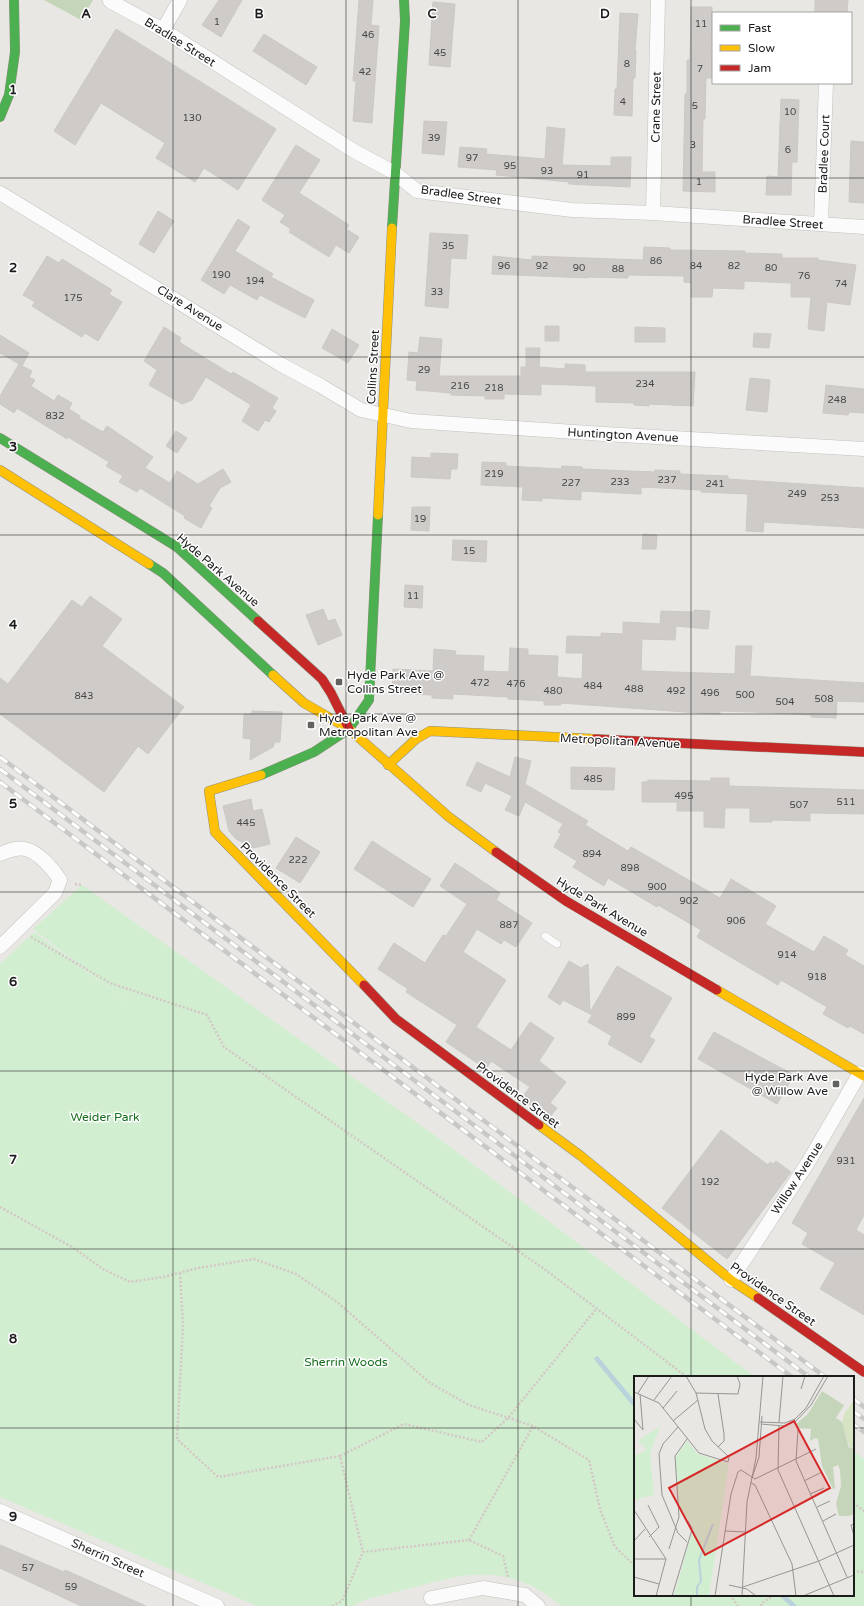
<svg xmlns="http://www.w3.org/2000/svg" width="864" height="1606" viewBox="0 0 864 1606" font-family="'Varela Round',sans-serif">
	<rect width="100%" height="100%" fill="#e9e7e3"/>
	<path fill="#c5d5ba" d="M44,0H93L81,20Z"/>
	<path fill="#d2eed1" d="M82,885L437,1137L755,1377H635V1595H853V1451L864,1459V1606H562C549,1596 535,1586 520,1581C487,1569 456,1576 423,1585C403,1590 383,1595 364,1600L354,1606H257L0,1497V964L34,932L130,1004L33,929Z"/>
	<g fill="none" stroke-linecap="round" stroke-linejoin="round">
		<path stroke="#b9d3da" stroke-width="5" d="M597,1359L635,1405
			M782,1595L794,1606"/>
	</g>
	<path fill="#cecbc8" stroke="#ccc9c5" d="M219,0H242L221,37L202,25Z
		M359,0H373L371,25L379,26L372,123L353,121L356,81H353Z
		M815,0H848L847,13H815Z
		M433,2L455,4L450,67L429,65Z
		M691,7H712L711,56H713V78H706L705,119H703L702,172H715V192L683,191L685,94H687V60H690Z
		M620,13L638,14L635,51H636L635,78H633L632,116L614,115L615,89H617Z
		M116,29L276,129L238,190L204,168L195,182L156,158L165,143L101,103L75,145L54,131Z
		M264,34L317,67L306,85L253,51Z
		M781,99L799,100L797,162H792L791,195H766L767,176L778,177Z
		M424,121L447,122L444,155L422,153Z
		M547,127L565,129L562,165L611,166V157H631L630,187L569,184V182L496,175L497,170L458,167L460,147L487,149L486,154L545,159Z
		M851,141L864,142V203L849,202Z
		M296,145L320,160L299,193L349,225L346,229L359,237L349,253L336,245L329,257L289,232L291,229L280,222L285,215L262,200Z
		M158,211L174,221L154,253L139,244Z
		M238,219L250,227L235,251L273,274L271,277L314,300L305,318L260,295L257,300L230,285L224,294L201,280Z
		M430,233L468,235L466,259L451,258L448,308L425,306Z
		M644,247L670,248V250L745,251V253L782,254V258H818V260L856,265L850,305L827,302L824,331L808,329L811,297H791V283L744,281V289L713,288L712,297H691V283L684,282V276L628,275V278L588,277V278L492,274L493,256L532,260V256L643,260Z
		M47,256L59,263L62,259L112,290L109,294L122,302L98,341L85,333L82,337L54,320L32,306L35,302L23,295Z
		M545,326H559V341H545Z
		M164,327L181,338L179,342L231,374L233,372L278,398L272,408L276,411L269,422L265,420L258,431L242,421L251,405L206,377L192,400L182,404L149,385L157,370L144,361Z
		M635,327L665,328V342H635Z
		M332,329L359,345L348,363L322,348Z
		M754,333L771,334L769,348L753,347Z
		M0,335L29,353L22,366L32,371L29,377L35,380L31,386L54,401L58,395L72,403L69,409L80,416L79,418L103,432L107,426L153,457L145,468L170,483L177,471L198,484L223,469L231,482L220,488L209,506L212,508L201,528L184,518L185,516L140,488L137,492L119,482L123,476L106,466L109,462L68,437L67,439L17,408L14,413L0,404V396L19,364L0,353Z
		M420,337L442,339L439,376H521V367H526V348H540L539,367L565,369V364L585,365V372H695L693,406L649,404V406L634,405V403L596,402V386L541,384V395L504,394V399H485V396L451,395V393L416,390L417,381L407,380L409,352L418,353Z
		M750,378L770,380L767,412L746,410Z
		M826,385L864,389V413L849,412L848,415L823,413Z
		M176,431L187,438L177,453L166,446Z
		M431,453L458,454L457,469H451L450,479L411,477L412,457L431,458Z
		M482,462L506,463V466L561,469L562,466L582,467V469L655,472V470L680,471V474L728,476V479L864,488V528L764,522L763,532L746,531L748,494L701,492V490L641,487V494L581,491V500L542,498V501L522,500L523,487L481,485Z
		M412,507H430L429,531L411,530Z
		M643,534L657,535L656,549H642Z
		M453,540L487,541L486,562L452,560Z
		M405,585L423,586L422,608L404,607Z
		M90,596L122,619L102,646L184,707L148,754L138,746L104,792L0,714V678L8,684L72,600L82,607Z
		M323,609L328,621L335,619L342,635L318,645L306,615Z
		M694,610L710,611L708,629L676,626L675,640L642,639L641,671L735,674L736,646H752L750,676L864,683V702L837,701L836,718L811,717V715L753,712L720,711V714L699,713L561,703V705H544V701L508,699V697L453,694V699L432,698V695L392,693L393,669L433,671L434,649L456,651L455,655L484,656L483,671L509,672L510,648L528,649V655L558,656L557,677L582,679L583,653H566L567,636L601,637V633L623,634V622L660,624L661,611L694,612Z
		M252,711L282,712L280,742H275L273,747L250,760L251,739L243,738L244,714H252Z
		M515,757L531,761L525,784L588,821L585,825L628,851L631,847L720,898L731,879L776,906L765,924L814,952L824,936L848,950L845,955L864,966V1034L850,1026L848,1028L823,1014L827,1007L781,980L778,985L697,937L701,930L658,905L657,907L608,878L604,886L573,867L577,861L554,847L561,834L558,832L563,824L525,802L519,816L505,810L512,796L485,783L481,792L466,785L477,762L510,777Z
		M571,767L615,768L614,790L571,789Z
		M711,778H729V786L864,790V814L810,813V821L772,820V822H750V808H725L724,828L704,827V811H677V802H642V782H647L648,780L711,781Z
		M251,799L253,811L262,809L270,844L253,848L236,839L229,831L223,806Z
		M296,837L320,852L300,883L276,868Z
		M372,841L431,879L413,907L354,869Z
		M455,863L500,893L496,900L532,923L516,947L504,940L501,944L477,929L463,952L506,980L476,1027L511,1050L530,1022L554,1038L539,1061L566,1082L550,1103L557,1108L549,1118L521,1098L530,1087L491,1061L486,1069L446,1042L457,1025L406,992L408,989L378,969L394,943L425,963L443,935L446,936L467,904L440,886Z
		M569,961L581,968L588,964L590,1012L617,966L672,998L649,1037L655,1040L641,1063L608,1044L612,1036L588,1022L592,1015L563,1000L560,1005L548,997Z
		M714,1032L794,1075L777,1104L698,1059Z
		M864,1098V1215L856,1230L864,1235V1315L820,1289L835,1263L802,1244L808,1233L792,1223Z
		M721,1130L768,1165L770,1162L773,1164L776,1161L791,1172L727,1259L662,1208Z
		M0,1545L64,1572L65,1570L146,1606H81L0,1568Z"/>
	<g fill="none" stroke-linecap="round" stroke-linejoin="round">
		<defs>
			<path id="lane" d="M545,936L557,944"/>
			<path id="street" d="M110,1L163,30L354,151L395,173L417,191L572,210L653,213L864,227
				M163,30L180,0
				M0,193L280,364L321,386L361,410L411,421L604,434L864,449
				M653,213L658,0
				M821,224L826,83
				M0,854C8,851 16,847 25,849C39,852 53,869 60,880L55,893L0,947
				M731,1280L809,1161L860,1073
				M0,1511L217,1606
				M431,1598L483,1588L525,1595L538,1606"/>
			<path id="fast" d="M0,117L9,95L15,52L14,0
				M392,228L405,21L404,0
				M0,438L177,547L258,621
				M149,564L163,573L273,675
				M261,775L314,752L349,729L369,700L378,515"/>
			<path id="slow" d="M0,470L149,564
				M378,515L392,228
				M273,675L304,703L349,729L449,817L496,852
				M388,765L416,739L430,731L595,739
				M261,775L209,791L215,832L364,985
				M717,990L864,1076
				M539,1125L581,1156L731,1280L758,1298"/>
			<path id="jam" d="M258,621L322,679L331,693L349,729
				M595,739L864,752
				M496,852L566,901L717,990
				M364,985L396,1019L539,1125
				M758,1298L864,1372"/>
		</defs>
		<use href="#lane" stroke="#c2c1bf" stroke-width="8"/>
		<use href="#street" stroke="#c2c1bf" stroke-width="15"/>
		<use href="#fast" stroke="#8f907e" stroke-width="10"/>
		<use href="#slow" stroke="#8f907e" stroke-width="10"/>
		<use href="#jam" stroke="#8f907e" stroke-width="10"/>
		<path stroke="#d3c7c5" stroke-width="2.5" stroke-dasharray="2 2" stroke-linecap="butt" d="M75,884L82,885
			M31,937L110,983L207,1015L224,1047L547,1271L687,1377
			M0,1207L72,1247L103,1269L130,1282L163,1277L198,1268L254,1259L296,1274L337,1302L430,1383L469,1405L533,1426L589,1460L600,1509L615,1547L635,1566
			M180,1273L183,1324L177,1439L218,1477L340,1456L363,1552
			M340,1456L404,1424L482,1442L508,1418L597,1308
			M853,1503L864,1511
			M469,1540L533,1426
			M853,1571L864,1572
			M730,1595L738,1606
			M332,1606L342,1601L363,1552L469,1540L503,1556L508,1577
			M761,1606V1604L774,1595"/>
		<use href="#lane" stroke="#fcfbfb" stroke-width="7"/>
		<use href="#street" stroke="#fcfbfb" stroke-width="14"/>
		<use href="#fast" stroke="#4caf50" stroke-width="9"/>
		<use href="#slow" stroke="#ffc107" stroke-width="9"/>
		<use href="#jam" stroke="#c62828" stroke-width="9"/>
		<defs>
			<path id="rail" d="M0,757L825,1377
				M0,769L809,1377
				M0,782L792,1377
				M853,1398L864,1407
				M853,1411L864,1419
				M853,1424L864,1432"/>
		</defs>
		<use href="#rail" stroke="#c9c8c8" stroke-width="4.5"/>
		<use href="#rail" stroke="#fff" stroke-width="3" stroke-dasharray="9" stroke-linecap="butt"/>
	</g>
	<path fill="none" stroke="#1b1b1b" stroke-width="1" stroke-opacity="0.55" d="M173,0V1606M346,0V1606M518,0V1606M691,0V1377M0,178H864M0,357H864M0,535H864M0,714H864M0,892H864M0,1071H864M0,1249H864M0,1428H635M853,1428H864M691,1595V1606"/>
	<g fill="#636261" stroke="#fff" stroke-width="1.5">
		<rect x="335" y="678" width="8" height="8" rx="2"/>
		<rect x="307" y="721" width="8" height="8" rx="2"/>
		<rect x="832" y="1080" width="8" height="8" rx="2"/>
	</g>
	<g text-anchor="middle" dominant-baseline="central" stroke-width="3" stroke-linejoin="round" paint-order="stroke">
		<g font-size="10" fill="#484746">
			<text x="217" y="22">1</text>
			<text x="701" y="24">11</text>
			<text x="368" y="35">46</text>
			<text x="440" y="53">45</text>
			<text x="627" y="64">8</text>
			<text x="700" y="69">7</text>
			<text x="365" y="72">42</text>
			<text x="623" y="102">4</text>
			<text x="695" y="106">5</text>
			<text x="790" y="112">10</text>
			<text x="192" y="118">130</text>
			<text x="434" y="138">39</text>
			<text x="693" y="145">3</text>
			<text x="788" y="150">6</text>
			<text x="472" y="158">97</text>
			<text x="510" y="166">95</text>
			<text x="547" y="171">93</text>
			<text x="583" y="175">91</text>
			<text x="699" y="182">1</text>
			<text x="448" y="246">35</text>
			<text x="656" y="261">86</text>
			<text x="504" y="266">96</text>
			<text x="542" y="266">92</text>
			<text x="696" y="266">84</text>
			<text x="734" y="266">82</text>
			<text x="579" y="268">90</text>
			<text x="771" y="268">80</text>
			<text x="618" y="269">88</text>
			<text x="221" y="275">190</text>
			<text x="804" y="276">76</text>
			<text x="255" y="281">194</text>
			<text x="841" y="284">74</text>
			<text x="437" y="292">33</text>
			<text x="73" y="298">175</text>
			<text x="424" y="370">29</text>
			<text x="645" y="384">234</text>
			<text x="460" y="386">216</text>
			<text x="494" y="388">218</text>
			<text x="837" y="400">248</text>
			<text x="55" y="416">832</text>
			<text x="494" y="474">219</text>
			<text x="667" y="480">237</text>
			<text x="620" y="482">233</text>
			<text x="571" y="483">227</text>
			<text x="715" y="484">241</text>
			<text x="797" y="494">249</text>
			<text x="830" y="498">253</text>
			<text x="420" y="519">19</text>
			<text x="469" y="551">15</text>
			<text x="413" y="596">11</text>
			<text x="480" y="683">472</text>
			<text x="516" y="684">476</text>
			<text x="593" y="686">484</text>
			<text x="634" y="689">488</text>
			<text x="553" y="691">480</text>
			<text x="676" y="691">492</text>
			<text x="710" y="693">496</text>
			<text x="745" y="695">500</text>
			<text x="84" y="696">843</text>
			<text x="824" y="699">508</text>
			<text x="785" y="702">504</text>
			<text x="593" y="779">485</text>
			<text x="684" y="796">495</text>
			<text x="846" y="802">511</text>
			<text x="799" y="805">507</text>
			<text x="246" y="823">445</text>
			<text x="592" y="854">894</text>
			<text x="298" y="860">222</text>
			<text x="630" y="868">898</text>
			<text x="657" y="887">900</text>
			<text x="689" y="901">902</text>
			<text x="736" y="921">906</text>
			<text x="509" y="925">887</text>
			<text x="787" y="955">914</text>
			<text x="817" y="977">918</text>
			<text x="626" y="1017">899</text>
			<text x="846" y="1161">931</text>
			<text x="710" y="1182">192</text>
			<text x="28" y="1568">57</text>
			<text x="71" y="1587">59</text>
		</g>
		<g font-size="12" fill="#1b1b1b" stroke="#fff">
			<text transform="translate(180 42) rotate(32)">Bradlee Street</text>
			<text transform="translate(656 107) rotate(-89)">Crane Street</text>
			<text transform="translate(824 154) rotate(-88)">Bradlee Court</text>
			<text transform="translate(461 195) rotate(8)">Bradlee Street</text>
			<text transform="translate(783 222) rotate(4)">Bradlee Street</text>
			<text transform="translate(190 308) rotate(32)">Clare Avenue</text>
			<text transform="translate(373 367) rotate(-87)">Collins Street</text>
			<text transform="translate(623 435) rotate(3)">Huntington Avenue</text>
			<text transform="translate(218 570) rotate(41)">Hyde Park Avenue</text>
			<text transform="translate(620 741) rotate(3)">Metropolitan Avenue</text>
			<text transform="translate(278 880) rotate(45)">Providence Street</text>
			<text transform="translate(602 907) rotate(31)">Hyde Park Avenue</text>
			<text transform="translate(518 1095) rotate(37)">Providence Street</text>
			<text transform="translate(797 1178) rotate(-57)">Willow Avenue</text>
			<text transform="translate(773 1294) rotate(35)">Providence Street</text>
			<text transform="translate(108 1558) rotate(24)">Sherrin Street</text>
		</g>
		<g font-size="12" fill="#1b1b1b" stroke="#fff" text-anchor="start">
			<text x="347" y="675">Hyde Park Ave @<tspan x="347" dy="14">Collins Street</tspan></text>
			<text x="319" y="718">Hyde Park Ave @<tspan x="319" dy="14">Metropolitan Ave</tspan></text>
			<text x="828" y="1077" text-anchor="end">Hyde Park Ave<tspan x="828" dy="14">@ Willow Ave</tspan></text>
		</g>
		<g font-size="12" fill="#146d1a" stroke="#fff">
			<text x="105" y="1117">Weider Park</text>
			<text x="346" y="1362">Sherrin Woods</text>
		</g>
	</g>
	<g transform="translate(634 1376)">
		<rect width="220" height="220" fill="#e9e7e3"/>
		<path d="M220,24V72H216L208,48L210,38Z" fill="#d6e4c4"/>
		<path d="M188,15L210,29L202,42L208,46L215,72H220V138L215,140H205L202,128L207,110L206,94L204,89L199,91L201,112L199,113L188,90L184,63L181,62L176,65L177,53L162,52V48L174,38Z" fill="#c5d5ba"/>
		<path d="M26,50L16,77L20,119L0,124V79H4L13,73L4,65ZM53,65L64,78L95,88L75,220H40L59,153L57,146L46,137L41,82Z" fill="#d2eed1"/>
		<path fill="none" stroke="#b9d3da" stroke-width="2" d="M63,220V211L67,205L65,184L79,148"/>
		<path fill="none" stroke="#979593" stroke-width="1" d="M167,13L171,0M0,16L25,27L65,77L94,86L95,81L78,65L71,53L62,17L52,0M4,17L15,0M62,17L104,18L106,8L103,0M6,18L9,54M20,24L38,0M29,32L43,15M0,43L9,54M39,45L64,24M126,46L151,47L161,43L172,32L190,0M145,46L149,0M127,48L150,50L162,45L177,29L194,0M145,50L144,94L200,220M44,51L29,68L25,78L28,119L44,157L53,166M164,54L162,85L213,201M84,71L90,65V58L84,18M118,102L125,81L128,40M170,105L188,96M117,107L121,109L158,188L162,220M176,118L190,112M14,129L25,151L15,161M183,131L196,125M0,134L32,183M189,145L202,138M220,148L217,149L220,160M91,155L111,156M0,165L11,153M35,173L45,141L41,80L53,63M0,183H32M0,201L25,208M95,209L113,213L122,220M109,211L185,185L220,169M22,220L32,183M38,220L57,157L58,152L54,145M81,220L97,118L104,96L107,94L121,103L182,73M108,220L113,126L122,82L129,0M169,220L220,199"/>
		<path fill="#d62828" fill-opacity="0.15" stroke="#d62828" stroke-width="2" d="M160,45L196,112L71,179L35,112Z"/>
		<rect width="220" height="220" fill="none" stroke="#1b1b1b" stroke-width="2"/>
	</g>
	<g font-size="13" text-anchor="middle" font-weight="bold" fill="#1b1b1b" stroke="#fff" stroke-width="3" stroke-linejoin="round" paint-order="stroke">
		<text x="86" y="18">A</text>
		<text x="259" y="18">B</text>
		<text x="432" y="18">C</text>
		<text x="605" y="18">D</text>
		<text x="13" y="94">1</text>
		<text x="13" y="272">2</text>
		<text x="13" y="451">3</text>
		<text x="13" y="629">4</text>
		<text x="13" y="808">5</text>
		<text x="13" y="986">6</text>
		<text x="13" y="1164">7</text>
		<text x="13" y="1343">8</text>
		<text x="13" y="1521">9</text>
	</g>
	<rect x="712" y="12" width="140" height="72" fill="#ffffff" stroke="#a4a4a4"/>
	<rect x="720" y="25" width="20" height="6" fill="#4caf50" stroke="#a4a4a4"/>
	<text x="748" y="32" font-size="12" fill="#1b1b1b">Fast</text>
	<rect x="720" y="45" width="20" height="6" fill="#ffc107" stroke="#a4a4a4"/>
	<text x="748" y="52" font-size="12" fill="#1b1b1b">Slow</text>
	<rect x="720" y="65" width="20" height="6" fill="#c62828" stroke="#a4a4a4"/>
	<text x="748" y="72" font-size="12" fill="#1b1b1b">Jam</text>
</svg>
